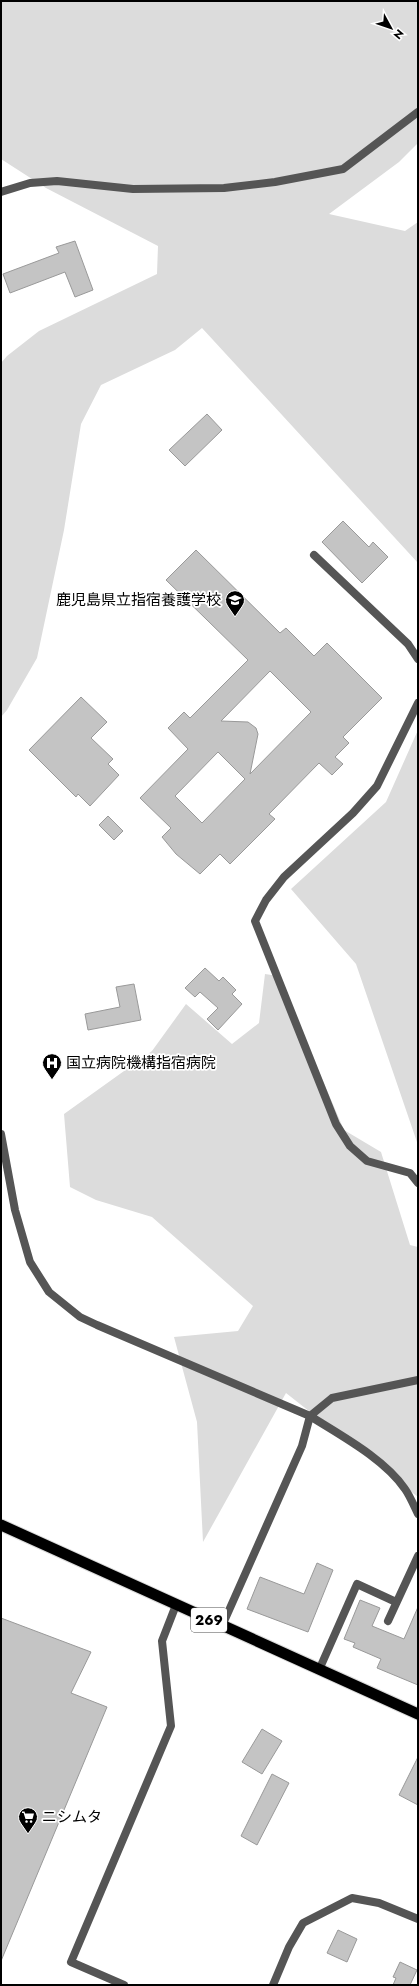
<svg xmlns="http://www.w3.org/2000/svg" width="419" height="1986" viewBox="0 0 419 1986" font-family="Jost,'Noto Sans JP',sans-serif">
	<rect width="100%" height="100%" fill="#fff"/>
	<path fill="#dcdcdc" d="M1,1H418V143L399,162L329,214L405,231L418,222V563L202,328L175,350L101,385L81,424L64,530L37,658L7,710L1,717V363L7,356L39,331L157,274L158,246L46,188L1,159Z
		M418,730V1145L356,964L291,889L386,802Z
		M265,974L278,976L344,1130L381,1152L410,1245L418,1247V1497L286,1393L203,1542L197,1422L174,1337L238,1331L253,1306L152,1217L96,1200L70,1187L64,1114L152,1051L186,1004L232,1044L259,1023Z"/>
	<path fill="#c4c4c4" stroke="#999" fill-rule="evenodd" d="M75,241L93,290L75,297L65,272L10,293L3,274L59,253L56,247Z
		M207,414L222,430L185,466L169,450Z
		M343,521L369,547L373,542L388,557L362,583L322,542Z
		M196,550L280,633L286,628L314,656L327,643L382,698L343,737L349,743L335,757L343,764L332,775L319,763L269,814L275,819L230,864L220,854L200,874L176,854L162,837L171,828L140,798L188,749L168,728L184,712L190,718L248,660L166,580ZM270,671L311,712L250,774L258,734L256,728L248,722L221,721ZM218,752L245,779L202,823L175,796Z
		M81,697L107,722L91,738L113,759L108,764L119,775L90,806L78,794L76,797L29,750Z
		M108,816L123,831L114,840L99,825Z
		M205,968L219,981L223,977L236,990L232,994L242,1004L218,1030L207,1019L218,1008L200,992L195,997L185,988Z
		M134,984L141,1020L88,1030L85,1014L120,1007L116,987Z
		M317,1563L333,1570L308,1632L247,1609L260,1577L304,1594Z
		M360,1600L380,1608L372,1626L404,1639L418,1607V1685L377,1668L381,1659L353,1647L355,1643L344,1639Z
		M1,1618L91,1652L71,1693L107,1707L1,1961Z
		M262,1729L282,1741L262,1774L242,1762Z
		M418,1757V1805L399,1795Z
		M272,1774L289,1783L257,1845L241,1836Z
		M338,1930L357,1939L347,1962L327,1953Z
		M400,1962L417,1970L410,1985H393L396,1978L393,1977Z"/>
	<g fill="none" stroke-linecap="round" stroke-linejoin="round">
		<defs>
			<path id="trunk" d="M1,1525L418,1714"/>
		</defs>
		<use href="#trunk" stroke="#dbdbdb" stroke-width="13"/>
		<path stroke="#555" stroke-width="8" d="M124,1985L71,1962L171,1726L162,1641L176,1605
			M273,1985L289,1947L303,1923L352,1898L379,1903L418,1919"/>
		<path stroke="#555" stroke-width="8" d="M1,192L30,183L57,181L133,189L224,188L275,182L343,169L418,112
			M314,555L408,644L418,659
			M418,703L377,786L353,813L284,877L266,900L255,921L336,1124L350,1146L367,1161L410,1173L418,1183
			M310,1416C340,1435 385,1459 405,1489C410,1496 414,1506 418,1514
			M388,1621L418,1556
			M222,1626L302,1446L310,1416L332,1398L418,1380
			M319,1670L357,1584L396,1602"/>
		<path stroke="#555" stroke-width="8" d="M1,1134L15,1210L30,1262L49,1292L80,1317L97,1325L310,1416"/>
		<use href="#trunk" stroke="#000" stroke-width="11"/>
	</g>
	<defs>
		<symbol id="school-pin" viewBox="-11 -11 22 30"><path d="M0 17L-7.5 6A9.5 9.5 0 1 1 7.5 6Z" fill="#000" stroke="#fff"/><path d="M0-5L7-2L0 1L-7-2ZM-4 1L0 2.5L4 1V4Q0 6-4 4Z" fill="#fff"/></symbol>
		<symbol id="hospital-pin" viewBox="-11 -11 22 30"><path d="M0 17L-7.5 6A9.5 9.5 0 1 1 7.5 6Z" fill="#000" stroke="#fff"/><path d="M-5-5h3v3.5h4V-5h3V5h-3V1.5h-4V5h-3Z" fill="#fff"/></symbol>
		<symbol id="supermarket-pin" viewBox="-11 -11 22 30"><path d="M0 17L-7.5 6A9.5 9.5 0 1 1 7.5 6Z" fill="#000" stroke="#fff"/><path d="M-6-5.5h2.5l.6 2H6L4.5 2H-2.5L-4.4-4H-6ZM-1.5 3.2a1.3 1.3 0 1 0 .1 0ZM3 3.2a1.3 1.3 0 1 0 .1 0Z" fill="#fff"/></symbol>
	</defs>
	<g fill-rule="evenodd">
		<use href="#school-pin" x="224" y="589" width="22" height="30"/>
		<use href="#hospital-pin" x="41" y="1052" width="22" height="30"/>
		<use href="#supermarket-pin" x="17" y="1806" width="22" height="30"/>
	</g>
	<g text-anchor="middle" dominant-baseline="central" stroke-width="3.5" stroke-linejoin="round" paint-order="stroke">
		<rect fill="#fff" stroke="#4c4c4c" stroke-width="1" x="191" y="1608" width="36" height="24" rx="3"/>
		<g font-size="14" font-weight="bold" fill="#000">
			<text x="209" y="1620">269</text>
		</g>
		<g font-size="15" fill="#000" stroke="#fff" text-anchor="start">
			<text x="221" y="600" text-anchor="end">鹿児島県立指宿養護学校</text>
			<text x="66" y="1063">国立病院機構指宿病院</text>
			<text x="42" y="1817">ニシムタ</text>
		</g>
	</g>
	<rect width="419" height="1986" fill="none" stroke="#000000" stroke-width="4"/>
	<g transform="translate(391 28) rotate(130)" stroke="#ffffff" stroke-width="3" paint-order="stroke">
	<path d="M0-3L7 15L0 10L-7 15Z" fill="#000000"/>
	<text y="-6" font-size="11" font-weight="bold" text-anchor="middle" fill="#000000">N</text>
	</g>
</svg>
